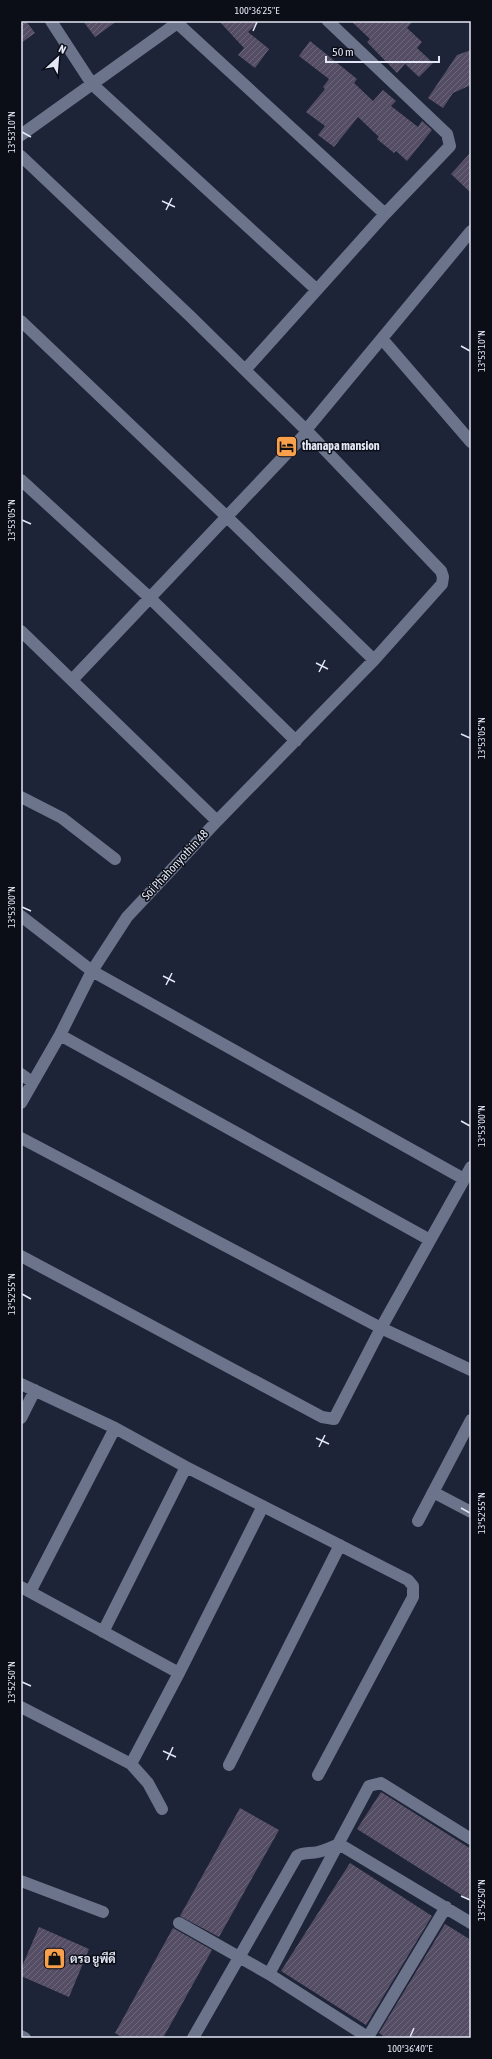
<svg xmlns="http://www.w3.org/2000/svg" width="492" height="2059" viewBox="0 0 492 2059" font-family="'Asap Condensed',Sarabun,sans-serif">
	<defs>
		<pattern id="building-hatch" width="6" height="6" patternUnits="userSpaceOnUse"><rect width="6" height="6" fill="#554d64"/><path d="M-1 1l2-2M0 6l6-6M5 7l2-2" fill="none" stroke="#6d677b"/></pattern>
	</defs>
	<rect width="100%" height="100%" fill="#1e2438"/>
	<path fill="url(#building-hatch)" d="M21,21H26L35,33L21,43Z
		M83,21H117L95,37Z
		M219,21H260L248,32L269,49L255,68L238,55L244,48Z
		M351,21H413L407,28L422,42L417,48L433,63L419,77L405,64L397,73L367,42L370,39Z
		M310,41L357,79L354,83L373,101L383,90L396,101L391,106L418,127L422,121L432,130L407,161L396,151L394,153L377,139L379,137L358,117L334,147L318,135L325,126L306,112L325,89L323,87L329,79L299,56Z
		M471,50V85L453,93L443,108L428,98L457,55Z
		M471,152V193L451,174Z
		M381,1792L471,1849V1901L357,1829Z
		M240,1808L279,1830L219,1937L180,1916Z
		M350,1863L432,1916L366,2025L281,1971Z
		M445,1924L471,1940V2038H386L379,2033Z
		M39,1927L89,1949L69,1997L21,1976V1969Z
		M173,1928L212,1950L163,2038H123L115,2033Z"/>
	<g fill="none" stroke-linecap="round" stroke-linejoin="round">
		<path stroke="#6c748c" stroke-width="12" d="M51,21L92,84L317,290
			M175,21L385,214
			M21,135L180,21
			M21,156L190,316L306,430L441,571L443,577L442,584L374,660L217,821
			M21,321L227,517L374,660
			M383,340L471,442
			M245,370L385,214L450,146L447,134L328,21
			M306,430L471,231
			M21,480L150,598L296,741
			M21,631L217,821L127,917L92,971L60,1035L21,1103
			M72,680L308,431
			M21,797L62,818L115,859
			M21,916L92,971L464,1179
			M60,1035L430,1240
			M21,1074L32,1082
			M21,1138L381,1328L471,1370
			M21,1256L322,1417L334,1419L381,1328L471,1167
			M21,1384L115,1428L186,1467L408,1580L413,1586V1597L318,1775
			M21,1418L35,1390
			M433,1492L471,1512
			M418,1521L471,1420
			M21,1587L179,1673
			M30,1592L115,1428
			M103,1632L186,1467
			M21,1707L131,1764L148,1783L162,1809
			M131,1764L179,1673L263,1506
			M229,1765L340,1545
			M339,1844L471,1923
			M21,1881L103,1912
			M179,1923L269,1974L369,2038
			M269,1974L369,1786L381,1783L471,1839
			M21,2036L25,2038
			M368,2037L446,1907
			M193,2038L297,1856C303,1852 310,1854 318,1852C326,1850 332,1847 339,1844"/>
	</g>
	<path fill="none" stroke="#e3e7f5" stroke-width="1.5" d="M253,31L257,22M22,132L31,137M162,201L175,207M166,210L172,198M461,346L470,351M22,520L31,524M316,663L328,669M319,672L325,660M461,734L470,738M22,907L31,911M163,976L175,982M166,985L172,973M461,1121L470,1126M22,1294L31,1299M316,1438L329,1444M319,1447L325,1435M461,1508L470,1513M22,1682L31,1686M163,1751L176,1757M167,1760L173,1747M461,1896L470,1900M410,2037L414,2028"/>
	<defs>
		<symbol id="hotel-square" viewBox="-11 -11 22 22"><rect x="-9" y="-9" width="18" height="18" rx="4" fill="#f8a04b" stroke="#0b0e17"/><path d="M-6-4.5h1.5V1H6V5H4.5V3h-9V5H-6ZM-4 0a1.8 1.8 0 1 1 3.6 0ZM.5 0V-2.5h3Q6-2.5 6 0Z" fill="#111"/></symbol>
		<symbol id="shop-square" viewBox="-11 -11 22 22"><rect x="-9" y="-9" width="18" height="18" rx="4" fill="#f8a04b" stroke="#0b0e17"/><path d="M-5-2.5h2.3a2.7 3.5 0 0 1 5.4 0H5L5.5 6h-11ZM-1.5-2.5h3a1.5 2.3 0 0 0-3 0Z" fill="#111"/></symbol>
	</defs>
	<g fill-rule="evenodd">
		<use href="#hotel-square" x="274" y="434" width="25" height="25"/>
		<use href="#shop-square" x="42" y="1946" width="25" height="25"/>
	</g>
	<g text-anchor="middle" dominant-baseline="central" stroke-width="3" stroke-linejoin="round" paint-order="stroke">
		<g font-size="12" font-weight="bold" fill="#e3e7f5" stroke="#0b0e17" text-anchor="start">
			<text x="302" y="446">thanapa mansion</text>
			<text x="70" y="1959">ตรอ ยูพีดี</text>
		</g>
		<g font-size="12" fill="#e3e7f5" stroke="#0b0e17">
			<text transform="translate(175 865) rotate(-47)">Soi Phahonyothin 48</text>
		</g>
	</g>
	<rect width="492" height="2059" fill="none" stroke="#0b0e17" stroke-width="44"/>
	<g transform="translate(58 58) rotate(26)" stroke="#0b0e17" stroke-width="3" paint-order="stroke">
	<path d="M0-3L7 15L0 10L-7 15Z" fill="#e3e7f5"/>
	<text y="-6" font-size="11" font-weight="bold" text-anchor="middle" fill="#e3e7f5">N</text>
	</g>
	<path d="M326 56v6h113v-6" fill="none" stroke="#e3e7f5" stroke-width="2"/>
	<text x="332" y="56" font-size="12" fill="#e3e7f5" stroke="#0b0e17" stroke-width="3" paint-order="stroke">50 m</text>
	<rect x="22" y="22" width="448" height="2015" fill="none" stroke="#e3e7f5" stroke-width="1.5"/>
	<g font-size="10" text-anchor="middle" fill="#e3e7f5">
		<text x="257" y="14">100°36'25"E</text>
		<text transform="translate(11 132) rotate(-90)" y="4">13°53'10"N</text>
		<text transform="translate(481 351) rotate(-90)" y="4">13°53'10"N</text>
		<text transform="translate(11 520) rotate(-90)" y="4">13°53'05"N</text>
		<text transform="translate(481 738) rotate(-90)" y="4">13°53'05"N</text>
		<text transform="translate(11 907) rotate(-90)" y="4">13°53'00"N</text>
		<text transform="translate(481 1126) rotate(-90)" y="4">13°53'00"N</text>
		<text transform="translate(11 1294) rotate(-90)" y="4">13°52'55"N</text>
		<text transform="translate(481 1513) rotate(-90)" y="4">13°52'55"N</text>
		<text transform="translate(11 1682) rotate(-90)" y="4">13°52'50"N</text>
		<text transform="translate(481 1900) rotate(-90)" y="4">13°52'50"N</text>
		<text x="410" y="2052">100°36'40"E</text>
	</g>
</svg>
